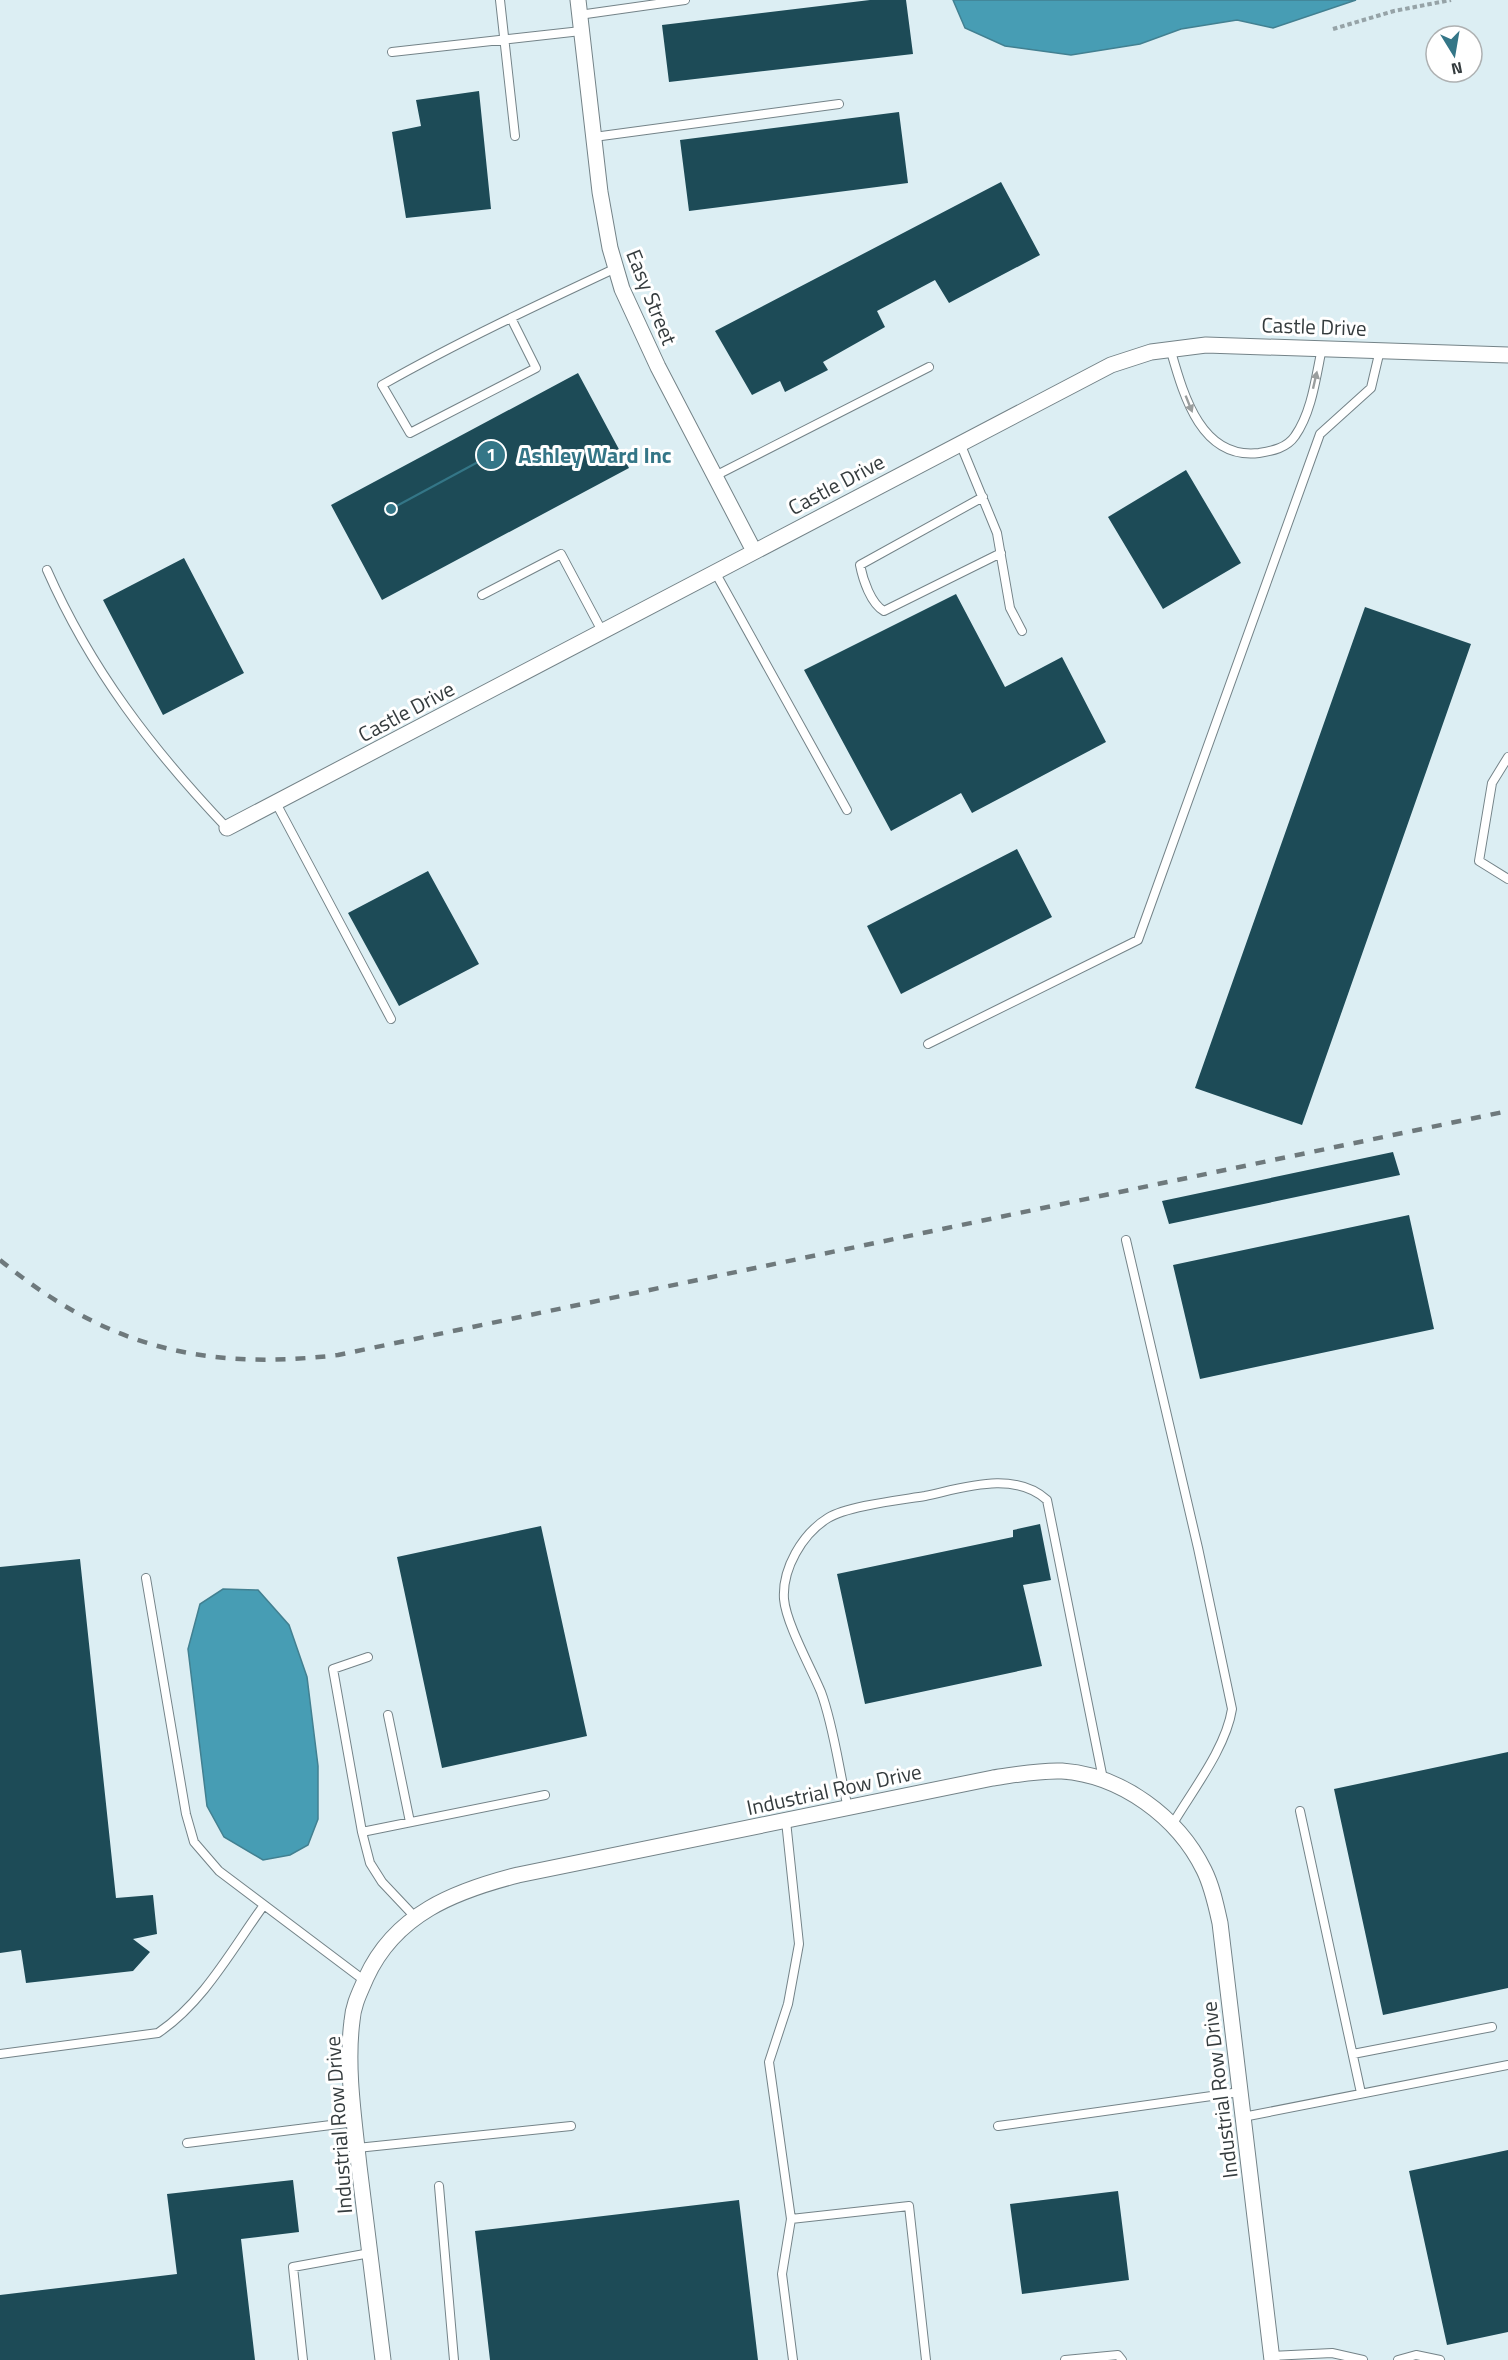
<svg xmlns="http://www.w3.org/2000/svg" width="1508" height="2360" viewBox="0 0 1508 2360" font-family="'Titillium Web',sans-serif">
	<rect width="100%" height="100%" fill="#dceef3"/>
	<path fill="#479db4" stroke="#428091" stroke-width="1.5" d="M953,0H1356L1273,28L1237,20L1181,29L1140,44L1071,55L1005,46L965,28Z
		M223,1589L258,1590L289,1625L307,1677L318,1766V1819L308,1845L290,1855L263,1860L224,1837L207,1806L188,1649L200,1604Z"/>
	<path fill="#1d4b57" d="M870,0H906L913,54L669,82L662,25Z
		M479,91L491,209L406,218L392,132L421,126L416,100Z
		M899,112L908,183L689,211L680,140Z
		M1001,182L1040,255L949,303L935,280L877,311L885,327L823,362L828,370L785,392L780,381L752,395L715,331Z
		M578,373L629,468L382,600L331,505Z
		M1186,470L1241,563L1163,609L1108,517Z
		M184,558L244,673L163,715L103,600Z
		M956,594L1005,687L1062,657L1106,742L972,813L961,793L891,831L804,670Z
		M1365,607L1471,644L1302,1125L1195,1088Z
		M1017,849L1052,917L901,994L867,926Z
		M428,871L479,964L399,1006L348,913Z
		M1393,1152L1400,1175L1169,1224L1162,1201Z
		M1409,1215L1434,1329L1200,1379L1173,1265Z
		M1040,1524L1051,1580L1023,1585L1042,1666L865,1704L837,1574L1013,1537V1530Z
		M541,1526L587,1736L442,1768L397,1557Z
		M80,1559L116,1898L153,1895L157,1934L133,1939L150,1952L133,1971L26,1983L21,1950L0,1953V1567Z
		M1508,1752V1988L1383,2015L1334,1789Z
		M1508,2150V2332L1447,2345L1409,2171Z
		M293,2180L299,2232L241,2239L255,2360H0V2295L177,2274L167,2194Z
		M1118,2191L1129,2280L1022,2294L1010,2204Z
		M739,2200L758,2360H490L475,2231Z"/>
	<g fill="none" stroke-linecap="round" stroke-linejoin="round">
		<defs>
			<path id="service" d="M500,0L515,136
				M579,15L685,0
				M392,52L581,31
				M594,137L839,104
				M511,318L536,368L410,433L382,385C458,342 537,305 616,268
				M1170,348C1183,393 1200,460 1259,453C1272,451 1287,448 1295,436C1312,412 1316,376 1322,348
				M960,443L997,533L1010,608L1022,631
				M715,476L929,367
				M983,497L860,565C863,580 871,604 884,611L1001,553
				M47,570C91,670 152,749 227,828
				M715,572L847,810
				M482,595L561,554L602,631
				M1508,757L1492,783L1479,861L1508,879
				M276,803L391,1019
				M928,1044L1138,940L1320,434L1371,388L1380,350
				M1126,1240L1198,1548L1232,1709C1226,1748 1192,1791 1172,1825
				M146,1578L186,1814L194,1842L219,1871L365,1981
				M368,1657L333,1669L362,1832L370,1863L382,1882L415,1917
				M388,1715L410,1822
				M848,1808C839,1771 834,1727 821,1692C811,1668 786,1623 784,1599C782,1569 802,1534 828,1518C847,1506 901,1500 925,1496C963,1488 1014,1470 1047,1500L1103,1779
				M1300,1811L1361,2093
				M786,1821L799,1944L788,2004L769,2062L791,2219L782,2274L793,2360
				M362,1832L545,1795
				M0,2054L158,2033C204,2002 232,1949 264,1905
				M1353,2054L1492,2027
				M1243,2117L1508,2065
				M998,2126L1240,2092
				M187,2143L355,2122
				M357,2148L571,2126
				M439,2186L454,2360
				M791,2219L909,2206L926,2360
				M1271,2356L1332,2353L1363,2360
				M303,2360L293,2267L370,2253
				M1065,2360L1118,2355L1122,2360
				M1398,2360L1416,2355L1440,2360"/>
			<path id="minor" d="M578,0L600,192L610,248L622,289L658,367L754,551
				M227,828L1111,365L1151,352L1206,345L1508,355
				M383,2360C375,2295 367,2231 359,2166C354,2119 346,2067 352,2021C353,2005 360,1992 366,1978C395,1914 455,1891 518,1875L993,1778C1015,1775 1038,1770 1062,1771C1121,1775 1178,1817 1204,1870C1212,1886 1216,1905 1220,1923L1272,2360"/>
		</defs>
		<use href="#service" stroke="#748388" stroke-width="10"/>
		<use href="#minor" stroke="#748388" stroke-width="17"/>
		<path stroke="#96a3a7" stroke-width="4" stroke-dasharray="4.5 3" stroke-linecap="butt" d="M1333,29L1394,11L1451,0"/>
		<use href="#service" stroke="#fff" stroke-width="8"/>
		<use href="#minor" stroke="#fff" stroke-width="15"/>
		<path stroke="#6e797c" stroke-width="4.5" stroke-dasharray="10 10" stroke-linecap="butt" d="M0,1260C106,1347 203,1371 338,1355L1508,1111"/>
	</g>
	<defs><path id="oneway-solid" d="M-6-.8H1V-3.2L6.5 0L1 3.2V.8H-6Z" transform="scale(1.5)"/></defs>
	<g fill="#9a9e9e">
		<use href="#oneway-solid" transform="translate(1315 380) rotate(-77)"/>
		<use href="#oneway-solid" transform="translate(1189 404) rotate(68)"/>
	</g>
	<g text-anchor="middle" dominant-baseline="central" stroke-width="6" stroke-linejoin="round" paint-order="stroke">
		<g font-size="21" fill="#353c3e" stroke="#fff">
			<text transform="translate(652 297) rotate(68)">Easy Street</text>
			<text transform="translate(1314 326) rotate(2)">Castle Drive</text>
			<text transform="translate(836 484) rotate(-28)">Castle Drive</text>
			<text transform="translate(406 711) rotate(-28)">Castle Drive</text>
			<text transform="translate(834 1789) rotate(-12)">Industrial Row Drive</text>
			<text transform="translate(1219 2090) rotate(-97)">Industrial Row Drive</text>
			<text transform="translate(338 2125) rotate(-94)">Industrial Row Drive</text>
		</g>
	</g>
	<path fill="none" stroke="#347687" stroke-width="2" d="M391 509L491 455"/>
	<g fill="#347687" stroke="#fff" stroke-width="2">
		<circle cx="391" cy="509" r="6"/>
		<circle cx="491" cy="455" r="15"/>
	</g>
	<g font-size="18" text-anchor="middle" font-weight="bold" fill="#fff">
		<text x="491" y="461">1</text>
	</g>
	<g font-size="22" text-anchor="middle" font-weight="bold" fill="#347687" stroke="#fff" stroke-width="6" stroke-linejoin="round" paint-order="stroke">
		<text x="595" y="463">Ashley Ward Inc</text>
	</g>
	<g transform="translate(1454 54) rotate(169)"><circle r="28" fill="#ffffff" stroke="#aeb1b2" stroke-width="1.5"/>
	<path d="M0-4.5L10 22L0 15L-10 22Z" fill="#347687"/>
	<text y="-9" font-size="16" font-weight="bold" text-anchor="middle" fill="#353c3e">N</text>
	</g>
</svg>
